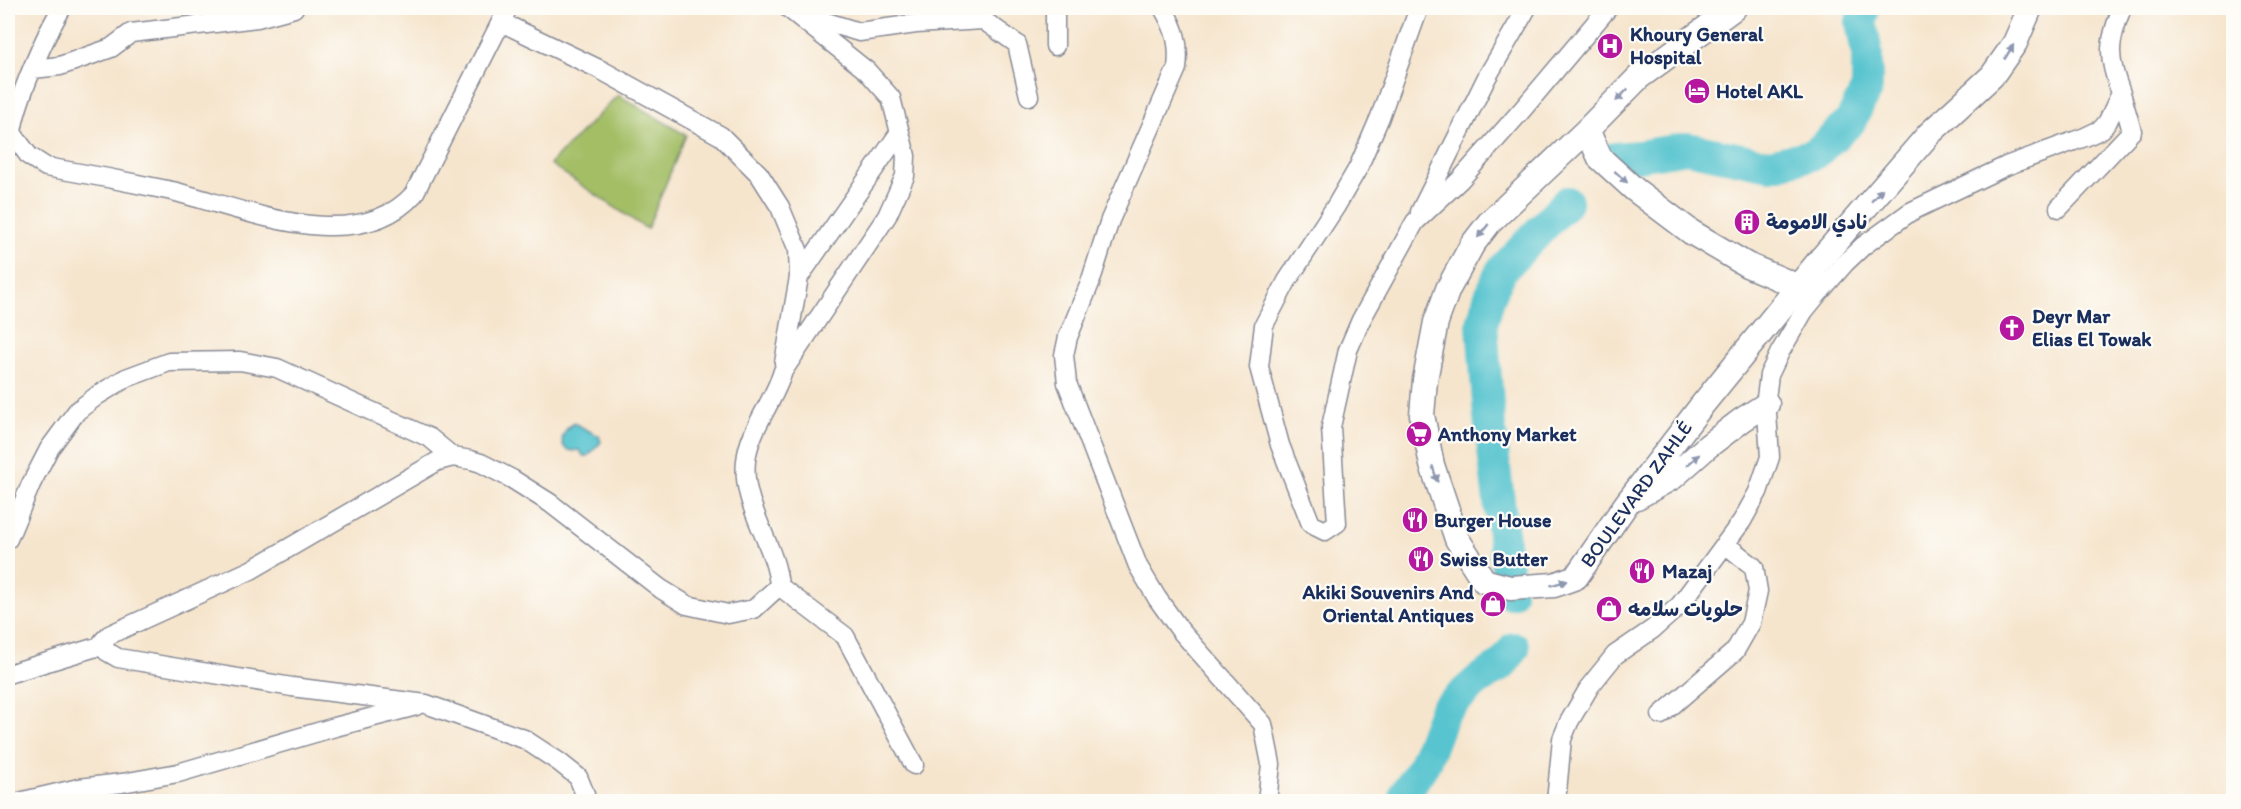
<svg xmlns="http://www.w3.org/2000/svg" width="2241" height="809" viewBox="0 0 2241 809" font-family="Itim,'Playpen Sans Arabic',sans-serif">
	<rect width="100%" height="100%" fill="#fdfcf7"/>
	<filter id="ink" filterUnits="userSpaceOnUse"><feTurbulence type="fractalNoise" baseFrequency=".0167" numOctaves="2"/><feDisplacementMap in="SourceGraphic" scale="12" xChannelSelector="R" yChannelSelector="G"/><feConvolveMatrix kernelMatrix="1 2 1 2 8 2 1 2 1" color-interpolation-filters="sRGB"/></filter>
	<filter id="wash" filterUnits="userSpaceOnUse"><feTurbulence type="fractalNoise" baseFrequency=".008" numOctaves="4" result="noise"/><feDisplacementMap in="SourceGraphic" scale="24" xChannelSelector="R" yChannelSelector="G"/><feGaussianBlur stdDeviation="1.35" result="paint"/><feColorMatrix in="noise" values="0 0 0 0 0 0 0 0 0 0 0 0 0 0 0 0 0 1.4 0 .05"/><feComposite in="paint" operator="in"/></filter>
	<g filter="url(#wash)">
		<rect width="100%" height="100%" fill="#f6e5cd"/>
		<path fill="#a3be65" stroke="#5f7662" stroke-width="1.5" d="M618,95L686,135L647,229L550,164Z"/>
		<path fill="#58c4cf" stroke="#3a7a96" stroke-width="1.5" d="M574,423L599,436L601,442L588,456H584L579,450C557,455 558,432 574,423Z"/>
		<g fill="none" stroke-linecap="round" stroke-linejoin="round">
			<path stroke="#58c4cf" stroke-width="32" d="M1615,158L1639,156L1687,148L1770,165L1815,154L1850,122L1867,88V53L1861,22L1864,8
				M1510,593L1489,417L1482,324L1489,298L1501,271L1567,202
				M1411,802L1405,793L1424,764L1444,711L1477,681L1502,665L1514,648"/>
		</g>
	</g>
	<g filter="url(#ink)">
		<g fill="none" stroke-linecap="round" stroke-linejoin="round">
			<defs>
				<path id="minor" d="M62,8C46,33 15,103 12,133L29,156L46,167C88,174 130,182 172,191C242,208 356,259 414,194L508,8
					M1055,8V46
					M1163,8C1175,29 1180,43 1177,68L1110,220L1090,283L1068,337L1064,355L1067,383L1138,566L1157,598L1180,630L1263,724L1271,764L1267,802
					M1419,8L1380,117L1358,168L1336,206L1287,281L1264,325L1259,367L1280,445L1311,524L1325,531L1337,523L1331,427L1348,350L1361,320L1415,222L1460,180L1522,110L1608,8
					M804,15L859,32L916,24L983,20L1017,44L1029,96
					M501,22L601,70L721,136L759,174L780,207L798,250L799,277L784,363
					M33,69L60,66L111,48L131,33L257,18L294,8
					M2059,208L2132,131L2121,93
					M1420,212L1487,77L1527,8
					M799,277L900,132
					M8,539L31,484L49,449L77,411L98,395L126,378L169,362L240,361L277,368L430,438L453,457
					M779,586L845,636L914,765
					M8,674L103,645
					M1661,715L1735,651L1751,623L1758,591L1754,567L1725,544
					M19,802L79,788L122,783L178,773L335,727L416,706
					M582,802L585,794L578,777L559,762L524,739L426,704L292,687L118,658L106,651L103,641L109,635L251,570L438,461L453,457L471,460L481,463L512,479L550,503L661,589L687,605L728,614L754,609L779,586C776,544 741,506 746,461C749,429 774,402 783,371L887,216L905,176L906,156L891,98L867,71L788,8
					M1556,802L1562,739L1569,722L1590,686L1615,655L1653,629L1680,605L1742,521L1758,492L1770,457L1766,398L1769,375L1780,352L1804,311L1817,295L1845,263L1863,246L1910,212L2006,166L2085,137L2102,129L2108,121L2121,93C2107,57 2108,43 2122,8"/>
				<path id="major" d="M1734,8L1639,77L1587,130L1489,223L1472,245L1448,289L1436,322L1425,380L1422,415L1432,465L1457,539L1484,581L1510,588L1554,585L1576,577L1627,503L1703,404L1819,261L1929,134L1992,76L2015,43L2030,8
					M1587,130L1600,158L1634,189L1691,232L1747,265L1799,287
					M1637,497L1673,477L1708,446L1742,420L1767,404"/>
			</defs>
			<use href="#minor" stroke="#888a96" stroke-width="21"/>
			<use href="#major" stroke="#888a96" stroke-width="27"/>
			<use href="#minor" stroke="#fff" stroke-width="18"/>
			<use href="#major" stroke="#fff" stroke-width="24"/>
		</g>
		<defs><path id="oneway-solid" d="M-6-.8H1V-3.2L6.5 0L1 3.2V.8H-6Z" transform="scale(1.5)"/></defs>
		<g fill="#8d97ae">
			<use href="#oneway-solid" transform="translate(2009 52) rotate(-58)"/>
			<use href="#oneway-solid" transform="translate(1622 95) rotate(134)"/>
			<use href="#oneway-solid" transform="translate(1621 177) rotate(42)"/>
			<use href="#oneway-solid" transform="translate(1877 195) rotate(-49)"/>
			<use href="#oneway-solid" transform="translate(1483 231) rotate(129)"/>
			<use href="#oneway-solid" transform="translate(1693 460) rotate(-41)"/>
			<use href="#oneway-solid" transform="translate(1435 474) rotate(72)"/>
			<use href="#oneway-solid" transform="translate(1559 583) rotate(-17)"/>
		</g>
	</g>
	<defs>
		<symbol id="hospital-disc" viewBox="-11 -11 22 22"><circle r="9.5" fill="#b5179e" stroke="#fdfcf7"/><path d="M-5-5h3v3.5h4V-5h3V5h-3V1.5h-4V5h-3Z" fill="#fff"/></symbol>
		<symbol id="hotel-disc" viewBox="-11 -11 22 22"><circle r="9.5" fill="#b5179e" stroke="#fdfcf7"/><path d="M-6-4.5h1.5V1H6V5H4.5V3h-9V5H-6ZM-4 0a1.8 1.8 0 1 1 3.6 0ZM.5 0V-2.5h3Q6-2.5 6 0Z" fill="#fff"/></symbol>
		<symbol id="building-disc" viewBox="-11 -11 22 22"><circle r="9.5" fill="#b5179e" stroke="#fdfcf7"/><path d="M-4-6H4V6H1V3H-1V6H-4ZM-2.5-4.3h1.7v1.8h-1.7ZM.8-4.3h1.7v1.8H.8ZM-2.5-1h1.7V.8h-1.7ZM.8-1h1.7V.8H.8Z" fill="#fff"/></symbol>
		<symbol id="church-disc" viewBox="-11 -11 22 22"><circle r="9.5" fill="#b5179e" stroke="#fdfcf7"/><path d="M-1.2-6h2.4v3.5h3.3v2.4h-3.3V6h-2.4V-.1h-3.3v-2.4h3.3Z" fill="#fff"/></symbol>
		<symbol id="supermarket-disc" viewBox="-11 -11 22 22"><circle r="9.5" fill="#b5179e" stroke="#fdfcf7"/><path d="M-6-5.5h2.5l.6 2H6L4.5 2H-2.5L-4.4-4H-6ZM-1.5 3.2a1.3 1.3 0 1 0 .1 0ZM3 3.2a1.3 1.3 0 1 0 .1 0Z" fill="#fff"/></symbol>
		<symbol id="restaurant-disc" viewBox="-11 -11 22 22"><circle r="9.5" fill="#b5179e" stroke="#fdfcf7"/><path d="M-5-6h1v4h1v-4h1v4h1v-4h1v5L-1.5 .5V6h-2V.5L-5-1ZM5-6V6H3V1.5H1.5Q1.5-4 5-6Z" fill="#fff"/></symbol>
		<symbol id="shop-disc" viewBox="-11 -11 22 22"><circle r="9.5" fill="#b5179e" stroke="#fdfcf7"/><path d="M-5-2.5h2.3a2.7 3.5 0 0 1 5.4 0H5L5.5 6h-11ZM-1.5-2.5h3a1.5 2.3 0 0 0-3 0Z" fill="#fff"/></symbol>
	</defs>
	<g fill-rule="evenodd">
		<use href="#hospital-disc" x="1595" y="31" width="30" height="30"/>
		<use href="#hotel-disc" x="1682" y="76" width="30" height="30"/>
		<use href="#building-disc" x="1732" y="207" width="30" height="30"/>
		<use href="#church-disc" x="1997" y="313" width="30" height="30"/>
		<use href="#supermarket-disc" x="1404" y="419" width="30" height="30"/>
		<use href="#restaurant-disc" x="1400" y="505" width="30" height="30"/>
		<use href="#restaurant-disc" x="1406" y="544" width="30" height="30"/>
		<use href="#restaurant-disc" x="1627" y="556" width="30" height="30"/>
		<use href="#shop-disc" x="1478" y="589" width="30" height="30"/>
		<use href="#shop-disc" x="1594" y="594" width="30" height="30"/>
	</g>
	<g text-anchor="middle" dominant-baseline="central" stroke-width="4.5" stroke-linejoin="round" paint-order="stroke">
		<g font-size="20" font-weight="bold" fill="#1b2f5e" stroke="#fdfcf7" text-anchor="start">
			<text x="1630" y="34">Khoury General<tspan x="1630" dy="23">Hospital</tspan></text>
			<text x="1716" y="91">Hotel AKL</text>
			<text x="1766" y="222">نادي الامومة</text>
			<text x="2032" y="316">Deyr Mar<tspan x="2032" dy="23">Elias El Towak</tspan></text>
			<text x="1438" y="434">Anthony Market</text>
			<text x="1434" y="520">Burger House</text>
			<text x="1440" y="559">Swiss Butter</text>
			<text x="1662" y="571">Mazaj</text>
			<text x="1474" y="592" text-anchor="end">Akiki Souvenirs And<tspan x="1474" dy="23">Oriental Antiques</tspan></text>
			<text x="1628" y="609">حلويات سلامه</text>
		</g>
		<g font-size="20" fill="#1b2f5e" stroke="#fdfcf7">
			<text transform="translate(1636 494) rotate(-54)">BOULEVARD ZAHLÉ</text>
		</g>
	</g>
	<rect width="2241" height="809" fill="none" stroke="#fdfcf7" stroke-width="30"/>
</svg>
